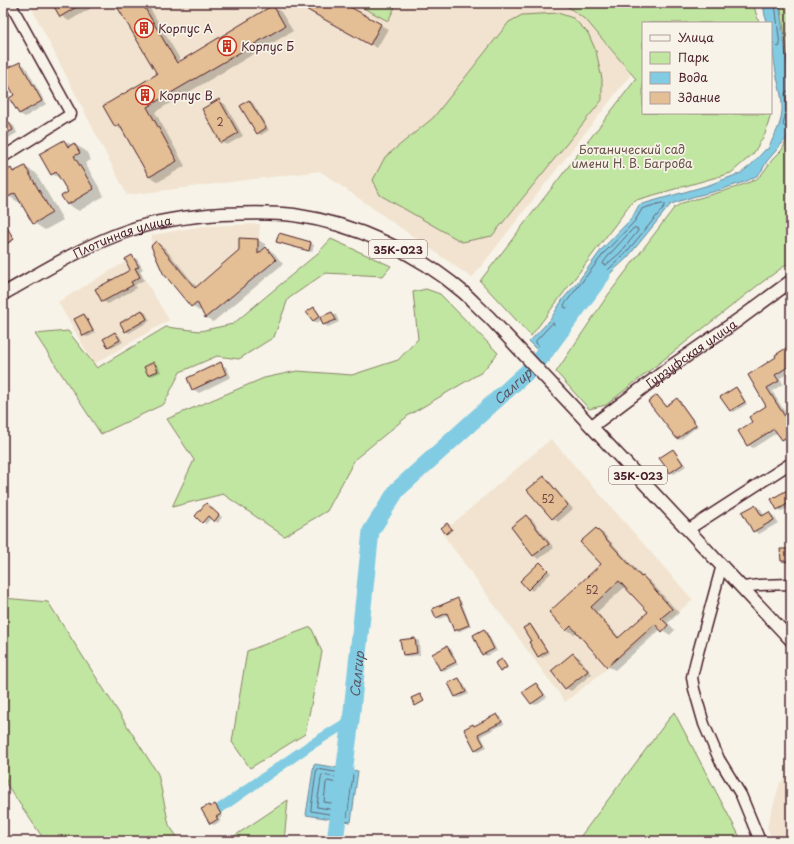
<svg xmlns="http://www.w3.org/2000/svg" width="794" height="844" viewBox="0 0 794 844" font-family="'Playpen Sans',sans-serif">
	<rect width="100%" height="100%" fill="#f7f3e8"/>
	<filter id="ink" filterUnits="userSpaceOnUse"><feTurbulence type="fractalNoise" baseFrequency=".025" numOctaves="2"/><feDisplacementMap in="SourceGraphic" scale="8" xChannelSelector="R" yChannelSelector="G"/><feConvolveMatrix kernelMatrix="1 2 1 2 8 2 1 2 1" color-interpolation-filters="sRGB"/></filter>
	<g filter="url(#ink)">
		<path fill="#f1e3cf" d="M29,3H563L587,21L631,74L472,278L320,171L127,195Z
			M260,224L258,254L191,307L163,273L151,246L152,235L203,226Z
			M132,258L169,320L94,364L58,302Z
			M551,439L693,600L565,702L442,533Z
			M791,772V841H773L767,827L780,783Z"/>
		<path fill="#c1e6a1" stroke="#868266" d="M354,3H397L388,21Z
			M563,3H753L759,23H643V113L771,114L765,134L753,154L731,173L633,201L531,336L480,281L636,79L587,21Z
			M780,3H791V90L787,50Z
			M558,13L573,18L588,33L596,51L602,79V100L492,236L462,242L380,195L373,180L385,157L433,118L509,22L522,15Z
			M791,131V261L757,286L606,405L589,409L556,372L608,295L674,208L682,203L734,188L755,180L762,174L772,160L782,150Z
			M331,239L391,266L383,276L325,273L288,299L274,337L239,359L217,356L180,372L164,404L101,434L35,334L68,331L97,368L166,327L200,331L233,324L318,253Z
			M426,289L440,294L498,353L482,372L409,415L355,459L327,511L284,536L223,494L172,507L194,460L167,419L264,378L297,371L352,375L398,360L418,339L413,292Z
			M3,598L48,602L158,774L169,825L180,841H45L5,782L7,781L3,774Z
			M311,627L322,652L305,734L250,768L232,742L247,651Z
			M674,712L742,841H577Z
			M288,800L284,841H227Z"/>
		<path fill="#82cce3" stroke="#6c8799" d="M763,3H779L788,70L791,112L790,126L786,139L767,161L762,170L758,175L747,181L720,190L692,197L671,204L627,258L566,314L550,344L549,362L529,342L550,320L563,299L577,283L602,249L632,218L639,205L709,185L741,173L751,165L765,150L768,149C772,139 779,129 781,118C785,98 777,84 775,66C773,52 771,38 771,23H768L765,16Z
			M314,764L358,771L351,822L306,815Z"/>
		<path fill="#0003" fill-rule="evenodd" d="M53,3H100L69,21L61,16Z
			M117,3H147L181,61L273,7L281,12L293,31L155,112L185,166L158,182L150,177L124,131L115,126L159,74Z
			M297,3H341L388,29L377,48Z
			M20,63L25,66L46,104L25,117L20,114L16,95L3,72Z
			M219,101L225,104L243,136L227,145L222,142Z
			M249,101L253,103L269,130L261,135L258,133Z
			M9,123L14,126L17,133L3,141V125L4,126Z
			M64,141L72,145L74,144L86,151L91,160L85,163L104,196L79,211L67,204L69,192L61,179L52,174Z
			M25,167L36,173L63,220L45,230L34,223L21,202L20,203L8,196L3,187V174L11,169L16,172Z
			M3,221L14,240L3,247Z
			M258,240L265,244V250L267,248L274,253L283,264L213,322L206,317L202,309L199,311L192,306L163,272L156,243L164,247L197,287Z
			M281,243H311L314,245L312,252Z
			M132,256L137,259L143,269L140,271L144,280L135,285L137,288L108,304L103,301L132,270Z
			M314,308L317,310L322,317L332,313L336,315L339,322L328,327L324,325L322,319L317,323L313,321Z
			M142,311L146,313L150,321L129,333L126,331Z
			M84,315L87,317L95,333L88,337L84,336L75,319Z
			M115,333L119,335L123,342L112,348L109,346Z
			M791,346V372L780,378L783,384L772,391L791,422V440L787,442L782,439L778,432L753,448L748,445L753,422L768,406L749,375L778,358Z
			M154,363L158,365L161,372L152,376L148,374Z
			M221,364L226,367L231,377L199,393L193,389Z
			M736,388L739,390L747,404L734,412L730,410Z
			M658,396L667,406L677,399L679,400L698,426L680,440L678,439L650,402Z
			M673,450L676,452L686,466L674,474L671,472Z
			M544,478L549,481L573,509L558,522L553,518Z
			M791,488V507L781,511L777,509L772,499Z
			M206,504L222,517L218,523L211,518L206,524L203,522Z
			M755,506L761,509L764,515L769,513L774,516L778,523L759,534L754,531Z
			M526,516L532,519L554,548L539,559L534,556L512,528Z
			M447,524L453,530L448,534L446,533Z
			M596,529L603,533L643,577L650,581L679,613L668,623L675,630L670,635L661,629L615,670L607,666L577,632L574,634L567,630L602,564ZM626,586L649,612L620,638L597,612Z
			M791,550V562L785,563L782,561Z
			M540,563L551,573L532,591L521,581Z
			M789,592H791V605L789,604Z
			M458,599L461,601L471,626L458,632L455,630L449,615L440,619L437,617Z
			M530,625L533,627L549,653L542,658L539,656L532,642Z
			M484,631L487,632L497,651L487,656L483,654Z
			M415,639L419,641L420,655L407,657L404,655L401,641Z
			M447,647L451,649L458,664L445,671L441,669Z
			M573,654L579,657L592,674L571,691L566,688Z
			M502,660L508,668L502,672L501,671Z
			M459,679L462,681L469,694L459,698L456,697Z
			M536,684L539,686L547,697L535,705L532,703Z
			M497,715L501,717L504,724L481,736L487,747L479,751L475,749L473,725L475,726Z
			M215,805L218,807L223,816L219,819L221,821L214,825L210,823L203,810L209,806L212,807Z"/>
		<g fill="none" stroke-linecap="round" stroke-linejoin="round">
			<path stroke="#606475" stroke-width="1" d="M771,43L775,44L778,47L780,46L775,3
				M791,92L787,91L785,93L786,112L783,125L785,127L791,126
				M662,203L665,204V206L624,255L567,308H565L564,305L605,252L635,221L642,209Z
				M634,228H637L638,231L621,252L606,265H604L603,263L609,255Z
				M553,323L555,326L546,342L545,349L543,350L536,343V341Z
				M317,769L353,775L347,817L311,811Z
				M322,775L347,779L342,811L317,807Z
				M328,781L341,784L337,804L324,802L326,783Z"/>
			<path stroke="#82cce3" stroke-width="10" d="M219,809L309,746L351,720"/>
			<path stroke="#82cce3" stroke-width="17" id="s1" d="M335,841L351,720L371,531L397,490L537,363L602,275"/>
		</g>
		<path fill="#e4be95" stroke="#4a1f2b" fill-rule="evenodd" d="M52,3H83L60,17Z
			M115,3H142L177,63L273,5L285,26L147,107L177,161L149,177L119,124L115,127L103,106L157,74Z
			M295,3H343L381,24L370,45Z
			M20,62L42,101L19,114L9,98L14,95L3,74V70Z
			M219,99L238,133L221,143L202,109Z
			M249,100L266,128L257,134L240,106Z
			M9,122L13,130L3,135V125Z
			M64,140L68,147L74,143L80,153L74,156L94,189L67,205L61,196L68,192L56,172L51,175L39,154Z
			M25,166L52,213L33,224L15,193L8,197L3,189V173L11,168L13,172Z
			M3,221L14,239L3,246Z
			M279,233L311,242L309,251L276,242Z
			M239,238L258,239V254L266,247L276,260L205,318L197,302L191,307L163,273L151,246L156,241L195,288L239,250Z
			M132,255L139,267L135,268L140,277L131,282L133,285L102,302L95,289L130,270L125,259Z
			M314,307L320,316L313,321L306,312Z
			M142,310L147,319L125,332L120,323Z
			M332,312L336,320L323,325L320,317Z
			M84,314L93,331L83,336L74,319Z
			M115,332L120,340L108,347L103,339Z
			M791,345V365L775,375L779,381L767,388L789,423L791,421V445L786,437L782,440L774,429L747,446L738,431L752,422L749,417L766,406L748,375L776,357L775,355Z
			M154,362L158,371L148,375L144,367Z
			M221,362L226,374L192,390L187,378Z
			M736,387L745,402L730,411L720,397Z
			M657,395L666,406L677,398L696,425L677,439L648,402Z
			M673,449L683,464L670,473L659,458Z
			M544,476L568,505L552,519L527,490Z
			M791,488V502L777,510L771,499Z
			M206,503L219,515L214,522L208,516L202,523L195,516Z
			M755,505L762,516L769,512L774,520L753,532L742,512Z
			M526,515L549,544L533,556L511,527Z
			M447,523L452,529L446,534L441,528Z
			M596,528L641,577L643,576L672,609L661,618L668,625L662,632L655,624L607,667L571,626L566,631L549,612L601,564L580,542ZM619,581L648,612L618,638L591,607Z
			M780,549H791V561H781Z
			M540,562L548,570L528,590L520,581Z
			M458,598L469,625L454,631L447,613L436,618L432,609Z
			M530,624L547,651L538,657L529,642L531,641L523,628Z
			M484,629L494,649L482,655L473,635Z
			M415,638L417,653L403,655L400,640Z
			M447,646L456,662L440,670L432,654Z
			M573,653L588,671L565,689L551,671Z
			M502,659L507,667L500,672L495,663Z
			M459,678L466,692L455,697L448,683Z
			M536,683L544,695L531,704L522,692Z
			M420,694L424,701L415,706L411,698Z
			M497,714L502,722L478,734L484,745L475,750L464,729L473,724L474,726Z
			M215,804L221,814L216,817L218,819L210,824L201,809L209,805L210,807Z"/>
		<g fill="none" stroke-linecap="round" stroke-linejoin="round">
			<defs>
				<path id="minor" d="M3,157L71,114L10,3
					M689,529L791,463
					M722,565L696,660L692,677L694,689L704,724L719,759L741,795L760,841
					M743,587L759,585L791,584"/>
				<g id="major">
					<path id="s2" d="M3,294C44,271 85,245 130,230C159,220 191,216 222,214C246,213 270,212 294,215C356,224 416,252 463,292C472,300 480,309 489,317L791,640"/>
					<path id="s3" d="M592,426L669,368L741,318L791,281"/>
				</g>
			</defs>
			<use href="#minor" stroke="#4a1f2b" stroke-width="13"/>
			<use href="#major" stroke="#4a1f2b" stroke-width="15"/>
			<use href="#minor" stroke="#f7f3e8" stroke-width="10"/>
			<use href="#major" stroke="#f7f3e8" stroke-width="12"/>
		</g>
	</g>
	<defs>
		<symbol id="building-ring" viewBox="-11 -11 22 22"><circle r="9.5" fill="#f7f3e8" stroke="#c8321e" stroke-width="1.5"/><path d="M-4-6H4V6H1V3H-1V6H-4ZM-2.5-4.3h1.7v1.8h-1.7ZM.8-4.3h1.7v1.8H.8ZM-2.5-1h1.7V.8h-1.7ZM.8-1h1.7V.8H.8Z" fill="#c8321e"/></symbol>
	</defs>
	<g fill-rule="evenodd">
		<use href="#building-ring" x="133" y="17" width="22" height="22"/>
		<use href="#building-ring" x="216" y="35" width="22" height="22"/>
		<use href="#building-ring" x="134" y="84" width="22" height="22"/>
	</g>
	<g text-anchor="middle" dominant-baseline="central" stroke-width="3.5" stroke-linejoin="round" paint-order="stroke">
		<g font-size="10" fill="#704746">
			<text x="220" y="121">2</text>
			<text x="548" y="498">52</text>
			<text x="592" y="589">52</text>
		</g>
		<g fill="#f7f3e8" stroke="#7e5f64" stroke-width="1">
			<rect x="369" y="240" width="58" height="18" rx="3"/>
			<rect x="609" y="466" width="58" height="18" rx="3"/>
		</g>
		<g font-size="11" font-weight="bold" fill="#4a1f2b">
			<text x="398" y="249">35К-023</text>
			<text x="638" y="475">35К-023</text>
		</g>
		<g font-size="12" fill="#4a1f2b" stroke="#f7f3e8" text-anchor="start">
			<text x="158" y="28">Корпус А</text>
			<text x="241" y="46">Корпус Б</text>
			<text x="159" y="95">Корпус В</text>
		</g>
		<g font-size="12" fill="#685148" stroke="#f7f3e8">
			<text x="632" y="149">Ботанический сад<tspan x="632" dy="14">имени Н. В. Багрова</tspan></text>
		</g>
		<g font-size="12" fill="#4a1f2b" stroke="#f7f3e8">
			<text stroke="none"><textPath href="#s2" startOffset="133">Плотинная улица</textPath></text>
			<text stroke="none"><textPath href="#s3" startOffset="123">Гурзуфская улица</textPath></text>
		</g>
		<g font-size="13" font-style="italic" fill="#5b5362" stroke="#f7f3e8">
			<text stroke="none"><textPath href="#s1" startOffset="516">Салгир</textPath></text>
			<text stroke="none"><textPath href="#s1" startOffset="168">Салгир</textPath></text>
		</g>
	</g>
	<rect width="794" height="844" fill="none" stroke="#f7f3e8" stroke-width="16"/>
	<rect x="8" y="8" width="778" height="828" fill="none" stroke="#4a1f2b" stroke-width="1.5" filter="url(#ink)"/>
	<rect x="642" y="22" width="130" height="92" fill="#f7f3e8" stroke="#b29e9c"/>
	<rect x="650" y="35" width="20" height="6" fill="#f7f3e8" stroke="#b29e9c"/>
	<text x="678" y="42" font-size="12" fill="#4a1f2b">Улица</text>
	<rect x="650" y="52" width="20" height="12" fill="#c1e6a1" stroke="#b29e9c"/>
	<text x="678" y="62" font-size="12" fill="#4a1f2b">Парк</text>
	<rect x="650" y="72" width="20" height="12" fill="#82cce3" stroke="#b29e9c"/>
	<text x="678" y="82" font-size="12" fill="#4a1f2b">Вода</text>
	<rect x="650" y="92" width="20" height="12" fill="#e4be95" stroke="#b29e9c"/>
	<text x="678" y="102" font-size="12" fill="#4a1f2b">Здание</text>
</svg>
